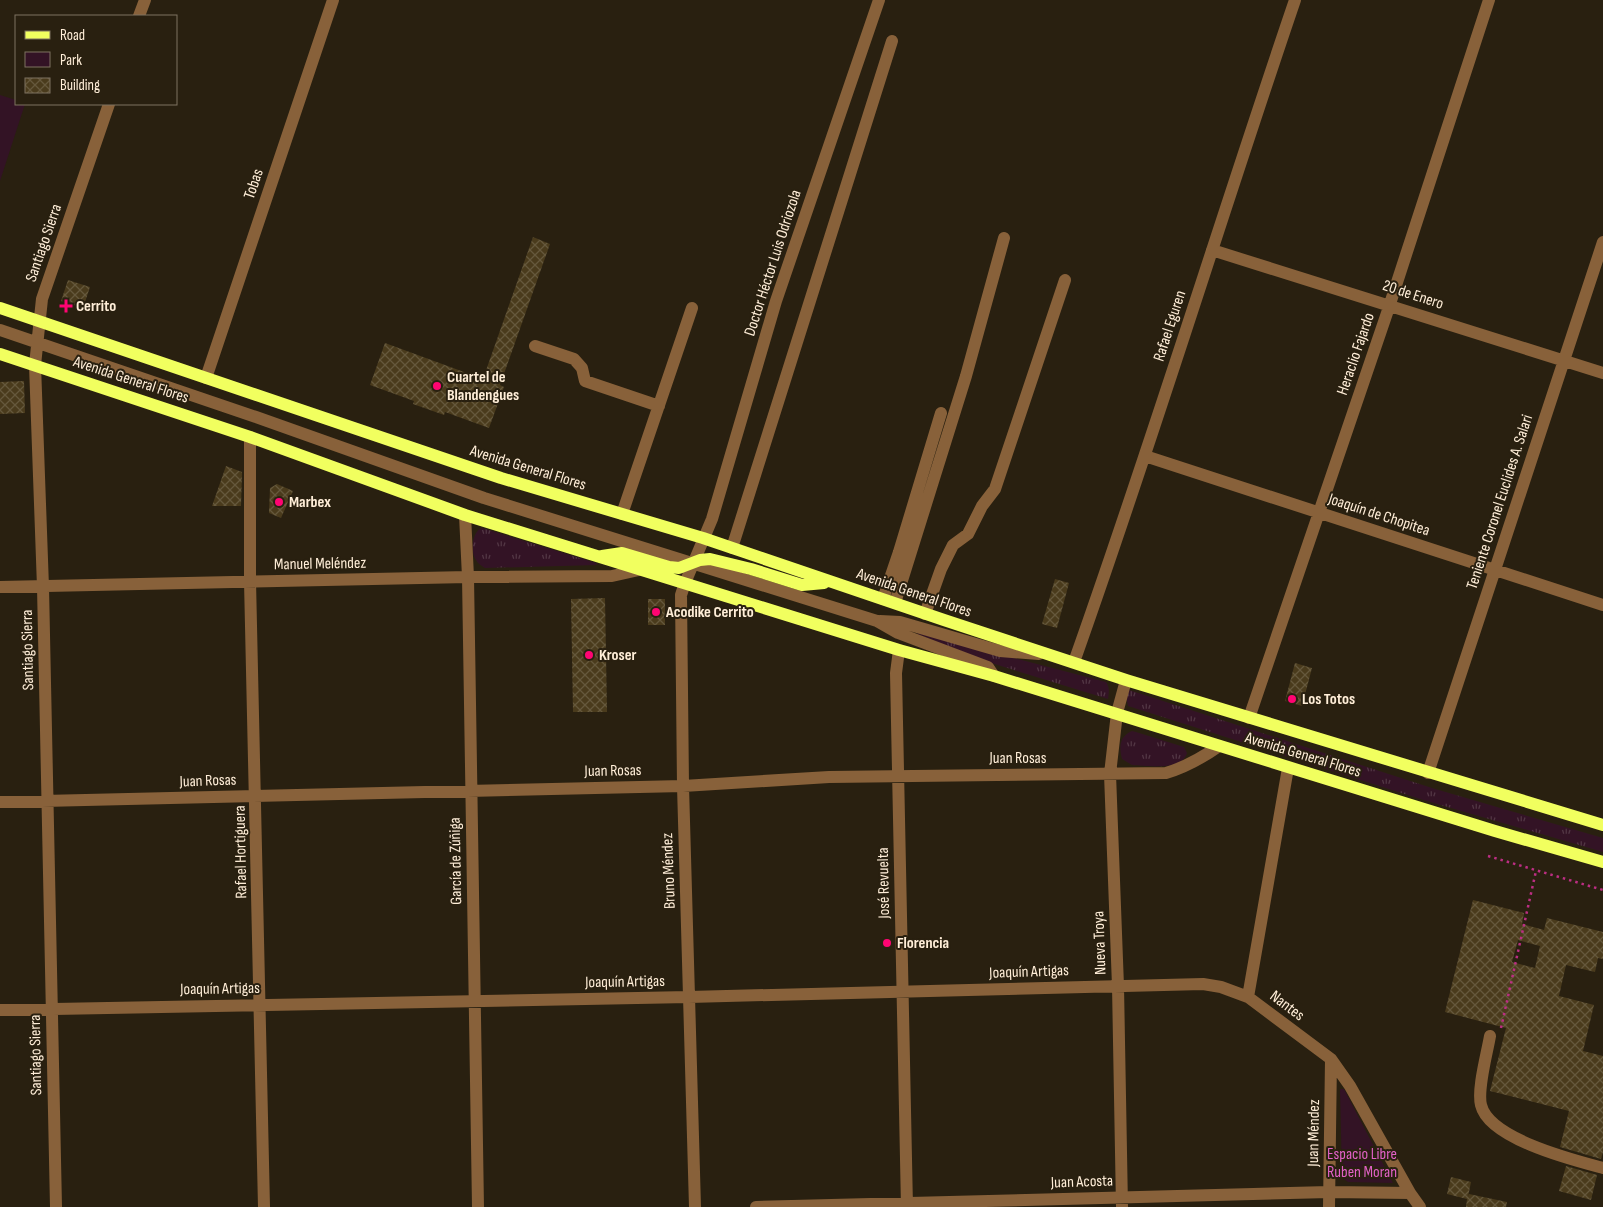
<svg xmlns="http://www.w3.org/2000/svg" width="1603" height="1207" viewBox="0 0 1603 1207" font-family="'Sofia Sans Condensed',sans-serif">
	<defs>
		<pattern id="grass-tufts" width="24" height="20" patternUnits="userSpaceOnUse" patternTransform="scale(1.25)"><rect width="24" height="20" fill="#331325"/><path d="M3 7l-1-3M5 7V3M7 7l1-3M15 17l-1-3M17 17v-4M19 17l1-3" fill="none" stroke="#523644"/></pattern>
		<pattern id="building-cross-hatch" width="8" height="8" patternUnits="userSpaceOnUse" patternTransform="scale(1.25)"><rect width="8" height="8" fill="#4a3b1c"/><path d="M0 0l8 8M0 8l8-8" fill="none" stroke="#65583c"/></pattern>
	</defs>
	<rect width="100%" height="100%" fill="#292010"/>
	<path fill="url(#grass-tufts)" d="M482,528L596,563L597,565L485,568C482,566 478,564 476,560C470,552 472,531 482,528Z
		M918,633L1106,682C1110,687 1109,693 1108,699L988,662L917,634Z
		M1129,690L1432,788L1603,838V852L1420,799L1128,706L1126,697Z
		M1132,731L1136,732L1184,747L1187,753C1182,771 1147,766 1132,765L1122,759C1119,747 1119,737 1132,731Z"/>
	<path fill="#331325" d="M0,95L16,100V104H25L0,181Z
		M1340,1089H1344L1393,1183L1348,1182L1342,1178Z"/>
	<path fill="url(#building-cross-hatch)" fill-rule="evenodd" d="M533,237L550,244L500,385L504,387L489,428L445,412L444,415L413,404L414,401L370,385L385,343L483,379Z
		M68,280L90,287L83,308L61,301Z
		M24,381L25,413L0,414V382Z
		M226,466L242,472L241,506H212Z
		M277,484L293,491L281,518L269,513L270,488Z
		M1055,579L1069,583L1057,628L1042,624Z
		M605,598L607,712H573L571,599Z
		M648,599H665V625H648Z
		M1295,663L1312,668L1302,706L1285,701Z
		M1473,900L1524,913L1522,924L1544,930L1547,918L1603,932V959L1598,958L1595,972L1566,965L1559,996L1594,1005L1583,1051L1603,1056V1152L1601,1159L1560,1147L1569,1111L1490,1091L1506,1028L1445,1012ZM1518,940L1540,946L1535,968L1512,962Z
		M1566,1166L1597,1175L1591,1200L1559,1191Z
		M1451,1177L1471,1182L1468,1197L1469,1194L1507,1202L1506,1207H1466L1467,1199L1447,1194Z"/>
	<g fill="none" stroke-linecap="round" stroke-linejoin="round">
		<path stroke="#bc2e83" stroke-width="2.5" stroke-dasharray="2.5 4" stroke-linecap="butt" d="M1488,856L1603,890
			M1501,1028L1536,871"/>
		<path stroke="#88613a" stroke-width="12" d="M139,16L145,0
			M1212,250L1603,373
			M0,330L256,417L484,498L877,621L898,633L988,667L994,676
			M535,346L574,359L582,368L585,381L659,406
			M206,378L333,0
			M250,437V581L264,1207
			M1145,456L1603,605
			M622,514L692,308
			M465,515L468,577L478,1207
			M732,548L892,41
			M0,587L468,577L612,576L639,570
			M883,599L899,552L941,413
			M895,603L966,376L1004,238
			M925,614L941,569L953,545L968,534L982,506L995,489L1065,280
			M880,621L900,622L1000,651L1039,654
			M899,650L896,673L907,1207
			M1074,662C1152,443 1220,220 1295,0
			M1249,718L1387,313L1489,0
			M1428,773L1603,242
			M0,802L683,786L829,777L1166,773C1186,767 1202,758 1219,746
			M1248,997L1288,768
			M0,1010L689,997L1203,984L1221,987L1248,997L1331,1059L1350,1086L1410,1193L1420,1207
			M1490,1036C1487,1054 1477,1089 1481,1105C1489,1139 1573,1160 1603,1168
			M56,1207L43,587L35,365L42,299L109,104
			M695,1207L683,786L681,595L685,583L712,519L776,301L879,0
			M756,1207L1329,1192L1410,1193
			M1122,1207L1118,986L1110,774L1117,713L1126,680
			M1329,1207L1331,1059"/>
		<path stroke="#f1ff5f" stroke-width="12" d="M0,308L501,478L703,538L944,620L1126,680L1603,825
			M0,354L250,437L465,515L899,650L994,676L1495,831L1603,862
			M602,556L622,553L669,567L679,568L700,560L710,559L751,569L802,585L824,583"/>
	</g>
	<g fill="#ff0472" stroke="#292010" stroke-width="2">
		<path d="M63.5 298.5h5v5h5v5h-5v5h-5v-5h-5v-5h5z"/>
		<circle cx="437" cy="386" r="5"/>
		<circle cx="279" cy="502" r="5"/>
		<circle cx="656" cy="612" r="5"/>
		<circle cx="589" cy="655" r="5"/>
		<circle cx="1292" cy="699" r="5"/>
		<circle cx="887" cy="943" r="5"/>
	</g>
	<g text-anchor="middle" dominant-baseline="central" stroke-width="4" stroke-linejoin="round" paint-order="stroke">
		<g font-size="16" fill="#ffeed8" stroke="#292010">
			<text transform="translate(254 184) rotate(-71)">Tobas</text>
			<text transform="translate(44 243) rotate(-71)">Santiago Sierra</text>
			<text transform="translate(773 263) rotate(-72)">Doctor Héctor Luis Odriozola</text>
			<text transform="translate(1413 295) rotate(18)">20 de Enero</text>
			<text transform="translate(1170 326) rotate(-72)">Rafael Eguren</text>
			<text transform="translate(1356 354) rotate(-71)">Heraclio Fajardo</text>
			<text transform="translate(131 380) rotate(18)">Avenida General Flores</text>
			<text transform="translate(528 468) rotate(17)">Avenida General Flores</text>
			<text transform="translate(1500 502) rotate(-72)">Teniente Coronel Euclides A. Salari</text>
			<text transform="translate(1379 515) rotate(18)">Joaquín de Chopitea</text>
			<text transform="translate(320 564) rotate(-1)">Manuel Meléndez</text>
			<text transform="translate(914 593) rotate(19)">Avenida General Flores</text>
			<text transform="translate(28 650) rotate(-91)">Santiago Sierra</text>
			<text transform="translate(1303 755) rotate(17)">Avenida General Flores</text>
			<text x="1018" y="758">Juan Rosas</text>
			<text transform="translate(613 771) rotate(-1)">Juan Rosas</text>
			<text transform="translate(208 781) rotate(-2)">Juan Rosas</text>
			<text transform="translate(241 852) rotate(-91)">Rafael Hortiguera</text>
			<text transform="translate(456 861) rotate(-91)">García de Zúñiga</text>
			<text transform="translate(669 871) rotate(-92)">Bruno Méndez</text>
			<text transform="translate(884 883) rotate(-91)">José Revuelta</text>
			<text transform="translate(1100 943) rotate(-92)">Nueva Troya</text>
			<text transform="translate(1029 972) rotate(-2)">Joaquín Artigas</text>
			<text transform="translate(625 982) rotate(-1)">Joaquín Artigas</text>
			<text transform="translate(220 989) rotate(-1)">Joaquín Artigas</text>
			<text transform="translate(1287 1006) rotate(37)">Nantes</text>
			<text transform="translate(36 1055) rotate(-91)">Santiago Sierra</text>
			<text transform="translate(1314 1133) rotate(-89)">Juan Méndez</text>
			<text transform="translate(1082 1182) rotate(-2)">Juan Acosta</text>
		</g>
		<g font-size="16" font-weight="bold" fill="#ffeed8" stroke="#292010" text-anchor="start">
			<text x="76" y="306">Cerrito</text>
			<text x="447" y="377">Cuartel de<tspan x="447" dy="18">Blandengues</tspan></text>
			<text x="289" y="502">Marbex</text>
			<text x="666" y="612">Acodike Cerrito</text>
			<text x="599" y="655">Kroser</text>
			<text x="1302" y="699">Los Totos</text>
			<text x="897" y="943">Florencia</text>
		</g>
		<g font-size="16" fill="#e261c7" stroke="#292010">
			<text x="1362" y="1154">Espacio Libre<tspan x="1362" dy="18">Ruben Moran</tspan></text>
		</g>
	</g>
	<rect x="15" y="15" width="162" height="90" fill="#292010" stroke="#7f7260"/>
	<rect x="25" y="31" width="25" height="8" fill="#f1ff5f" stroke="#7f7260"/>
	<text x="60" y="40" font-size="15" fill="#ffeed8">Road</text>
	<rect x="25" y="52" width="25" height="15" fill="#331325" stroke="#7f7260"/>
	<text x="60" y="65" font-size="15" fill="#ffeed8">Park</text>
	<rect x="25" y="78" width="25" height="15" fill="url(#building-cross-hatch)" stroke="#7f7260"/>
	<text x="60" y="90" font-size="15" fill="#ffeed8">Building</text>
</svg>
